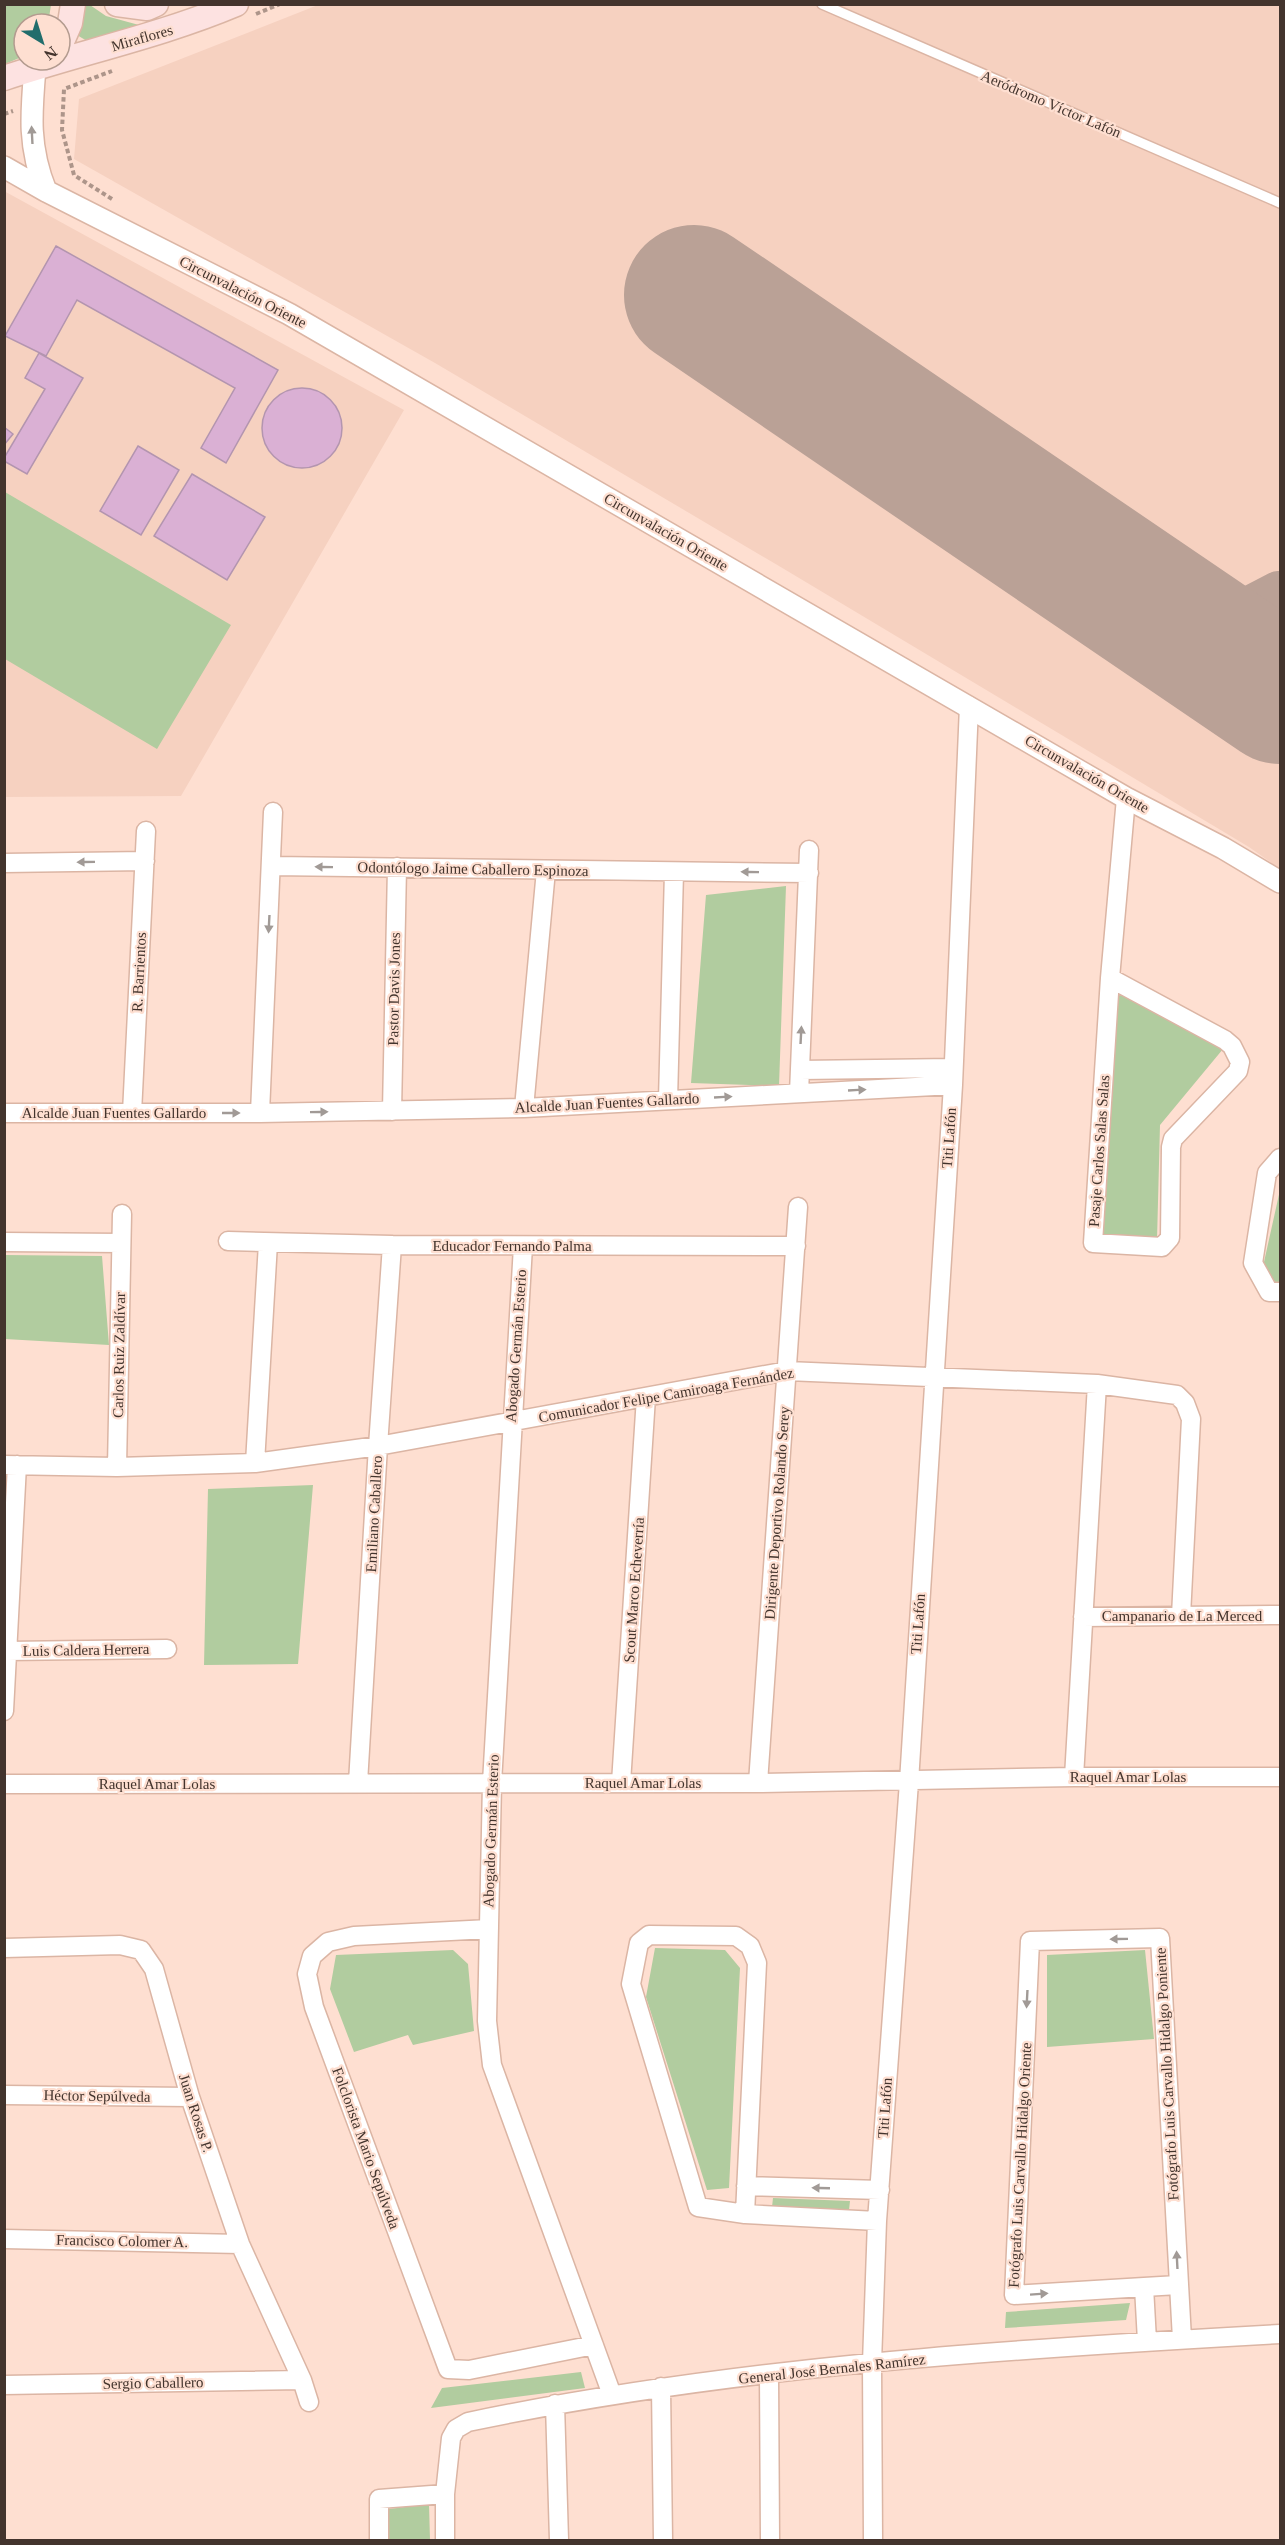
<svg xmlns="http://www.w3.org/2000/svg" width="1285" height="2545" viewBox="0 0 1285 2545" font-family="Georgia,serif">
	<rect width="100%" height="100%" fill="#fedfd1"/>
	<path fill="#f6d1c0" d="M318,5H1280V869L1249,847L779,566L435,363L74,159L79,99Z
		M4,191L404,410L181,796L5,797Z"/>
	<path fill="#b1cc9f" d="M4,5H51L48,24H24V56L5,64Z
		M85,5H90L106,16L139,25L87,41L77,35Z
		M5,492L231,625L157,749L5,659Z
		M786,886L779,1086L691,1083L706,895Z
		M1114,991L1223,1049L1160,1125L1157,1240L1102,1235Z
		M1280,1190V1282H1274L1262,1271Z
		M5,1255L102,1256L109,1345L5,1339Z
		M313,1485L298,1664L204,1665L208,1489Z
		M655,1948L725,1950L740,1968L729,2188L707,2190L646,1997Z
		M453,1950L468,1964L474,2031L413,2045L408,2035L354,2052L330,1989L336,1955Z
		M1145,1950L1154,2039L1047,2047V1955Z
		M773,2198L850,2201L849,2210L772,2207Z
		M1130,2303L1126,2320L1005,2328L1006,2312Z
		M581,2372L585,2388L431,2408L442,2388Z
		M429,2504L430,2540H389V2509Z"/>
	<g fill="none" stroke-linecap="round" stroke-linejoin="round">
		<path stroke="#baa196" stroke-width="56" d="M1201,640L1280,599"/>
		<path stroke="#baa196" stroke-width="140" d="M694,295L1280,694"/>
	</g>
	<path fill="#dab0d4" stroke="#b395af" stroke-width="1.5" d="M56,246L278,370L226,463L201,448L235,388L77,300L46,356L5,336Z
		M39,353L83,378L27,474L4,461V458L45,389L25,378Z
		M262 428a40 40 0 1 1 80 0a40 40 0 1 1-80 0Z
		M4,427L13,434L4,445Z
		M138,446L179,470L141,535L100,511Z
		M192,474L265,517L227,580L154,536Z"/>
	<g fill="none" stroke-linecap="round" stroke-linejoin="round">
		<defs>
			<path id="service" d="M822,4L1280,203"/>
			<path id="minor" d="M4,863L145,861
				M272,866L809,873
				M1110,978L1225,1040L1232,1046L1240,1062L1238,1071L1173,1139L1171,1147L1170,1238L1162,1247L1093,1243L1110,978L1126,798
				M800,1070L953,1068
				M799,1093L809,850
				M668,1100L674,872
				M524,1108L546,870
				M392,1111L397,867
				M4,1113H260L524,1108L953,1085
				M132,1113L146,831
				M260,1113L273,812
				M1280,1158L1267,1173L1253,1263L1269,1292H1280
				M228,1241L392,1245L796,1246
				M4,1242L121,1243
				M523,1246L492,1783L487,2021L492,2065L612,2395
				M255,1463L268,1243
				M4,1465L117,1467L255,1463L378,1446L787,1371L1097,1384L1177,1395L1185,1403L1191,1419L1181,1616
				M117,1467L122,1214
				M1083,1617L1280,1615
				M6,1651L167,1649
				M4,1711L17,1465
				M1074,1777L1097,1384
				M358,1783L378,1446L392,1245
				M621,1783L646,1397
				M758,1783L798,1207
				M4,1784L758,1783L1074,1777H1280
				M489,1929L354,1936L328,1942L312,1956L307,1974L314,2007L448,2369L469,2370L594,2345
				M4,1948L120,1945L141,1950L154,1969L190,2097L240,2244L302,2380L309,2402
				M4,2095L190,2097
				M746,2186L880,2190
				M745,2214L757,1963L750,1946L736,1936L649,1935L639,1943L631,1984L698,2207L745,2214L877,2221
				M4,2239L240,2244
				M1144,2287L1178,2285
				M1147,2341L1144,2287L1014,2295L1030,1941L1160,1938L1182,2339
				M769,2375L770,2540
				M4,2385L302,2380
				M661,2387L663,2540
				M555,2404L559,2540
				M379,2540V2499L445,2494
				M445,2540V2494L451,2438L456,2429L468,2422C734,2366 1009,2349 1280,2334
				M873,2540L872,2363L877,2221L909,1782L953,1085L969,706"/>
			<path id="tertiary" d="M35,68C31,114 28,147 46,191
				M4,167L46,191L289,314L1126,798L1223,848L1280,882"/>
			<path id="secondary" d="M117,4L147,8L156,4
				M60,46L70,23L73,4
				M4,78C82,52 160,36 236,4"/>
		</defs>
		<use href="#service" stroke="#dbb5a4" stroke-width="12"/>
		<use href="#minor" stroke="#dbb5a4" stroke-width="21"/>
		<use href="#tertiary" stroke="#dbb5a4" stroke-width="24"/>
		<use href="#secondary" stroke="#dbb5a4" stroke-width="27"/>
		<path stroke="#ad958a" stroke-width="4" stroke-dasharray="4.5 3" stroke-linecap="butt" d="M256,14L280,4
			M4,114L13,111
			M112,199L74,175L62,130L64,89L112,71"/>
		<use href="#service" stroke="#fff" stroke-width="9"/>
		<use href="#minor" stroke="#fff" stroke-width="18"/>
		<use href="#tertiary" stroke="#fff" stroke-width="21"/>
		<use href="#secondary" stroke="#fde2e1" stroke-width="24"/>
	</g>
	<defs><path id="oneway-solid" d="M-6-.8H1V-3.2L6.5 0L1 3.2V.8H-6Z" transform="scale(1.5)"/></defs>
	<g fill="#a19a96">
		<use href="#oneway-solid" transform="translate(32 135) rotate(-93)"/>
		<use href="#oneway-solid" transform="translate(86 862) rotate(179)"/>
		<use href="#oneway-solid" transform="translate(324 867) rotate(-179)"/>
		<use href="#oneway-solid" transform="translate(750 872) rotate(-179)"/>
		<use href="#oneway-solid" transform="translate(269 924) rotate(93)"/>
		<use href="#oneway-solid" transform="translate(801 1035) rotate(-87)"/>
		<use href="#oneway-solid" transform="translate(857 1090) rotate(-3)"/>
		<use href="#oneway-solid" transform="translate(723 1097) rotate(-3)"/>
		<use href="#oneway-solid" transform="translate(319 1112) rotate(-1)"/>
		<use href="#oneway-solid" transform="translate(231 1113)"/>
		<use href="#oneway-solid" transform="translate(1119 1939) rotate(179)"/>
		<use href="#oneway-solid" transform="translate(1027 1999) rotate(93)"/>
		<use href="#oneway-solid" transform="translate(821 2188) rotate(-178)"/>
		<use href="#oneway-solid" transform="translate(1177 2260) rotate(-93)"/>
		<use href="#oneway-solid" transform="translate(1039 2294) rotate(-4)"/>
	</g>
	<g text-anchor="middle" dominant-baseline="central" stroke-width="4.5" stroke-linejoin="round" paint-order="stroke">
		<g font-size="15" fill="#43342d" stroke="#fedfd1">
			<text transform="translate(142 38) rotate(-16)">Miraflores</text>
			<text transform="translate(1051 104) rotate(23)">Aeródromo Víctor Lafón</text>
			<text transform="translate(243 292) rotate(27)">Circunvalación Oriente</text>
			<text transform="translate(666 532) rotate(30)">Circunvalación Oriente</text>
			<text transform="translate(1087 774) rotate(30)">Circunvalación Oriente</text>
			<text transform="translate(473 869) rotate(1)">Odontólogo Jaime Caballero Espinoza</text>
			<text transform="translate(139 972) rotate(-87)">R. Barrientos</text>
			<text transform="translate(394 989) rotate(-89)">Pastor Davis Jones</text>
			<text transform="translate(607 1103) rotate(-3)">Alcalde Juan Fuentes Gallardo</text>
			<text x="114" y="1113">Alcalde Juan Fuentes Gallardo</text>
			<text transform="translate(949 1138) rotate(-86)">Titi Lafón</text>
			<text transform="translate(1099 1151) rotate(-86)">Pasaje Carlos Salas Salas</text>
			<text x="512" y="1246">Educador Fernando Palma</text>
			<text transform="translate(516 1346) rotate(-86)">Abogado Germán Esterio</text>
			<text transform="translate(119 1355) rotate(-89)">Carlos Ruiz Zaldívar</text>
			<text transform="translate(666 1395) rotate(-10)">Comunicador Felipe Camiroaga Fernández</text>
			<text transform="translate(777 1513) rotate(-86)">Dirigente Deportivo Rolando Serey</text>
			<text transform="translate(374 1514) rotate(-87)">Emiliano Caballero</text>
			<text transform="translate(634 1590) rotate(-86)">Scout Marco Echeverría</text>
			<text x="1182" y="1616">Campanario de La Merced</text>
			<text transform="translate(918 1624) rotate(-86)">Titi Lafón</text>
			<text transform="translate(86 1650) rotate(-1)">Luis Caldera Herrera</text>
			<text x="1128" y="1777">Raquel Amar Lolas</text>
			<text x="643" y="1783">Raquel Amar Lolas</text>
			<text x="157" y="1784">Raquel Amar Lolas</text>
			<text transform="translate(491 1831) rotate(-88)">Abogado Germán Esterio</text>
			<text transform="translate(1167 2074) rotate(-93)">Fotógrafo Luis Carvallo Hidalgo Poniente</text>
			<text transform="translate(97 2096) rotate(1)">Héctor Sepúlveda</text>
			<text transform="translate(885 2108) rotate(-86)">Titi Lafón</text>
			<text transform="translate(196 2113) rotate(72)">Juan Rosas P.</text>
			<text transform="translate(366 2148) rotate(70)">Folclorista Mario Sepúlveda</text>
			<text transform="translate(1020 2165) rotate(-87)">Fotógrafo Luis Carvallo Hidalgo Oriente</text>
			<text transform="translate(122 2241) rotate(1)">Francisco Colomer A.</text>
			<text transform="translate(832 2369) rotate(-6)">General José Bernales Ramírez</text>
			<text transform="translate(153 2383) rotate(-1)">Sergio Caballero</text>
		</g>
	</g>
	<rect width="1285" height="2545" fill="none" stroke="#43342d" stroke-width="12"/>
	<g transform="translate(42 42) rotate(142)"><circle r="28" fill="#fedfd1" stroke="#b39b8f" stroke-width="1.5"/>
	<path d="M0-4.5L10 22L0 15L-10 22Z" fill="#216d6c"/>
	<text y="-9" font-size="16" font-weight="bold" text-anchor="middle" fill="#43342d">N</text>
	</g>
</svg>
